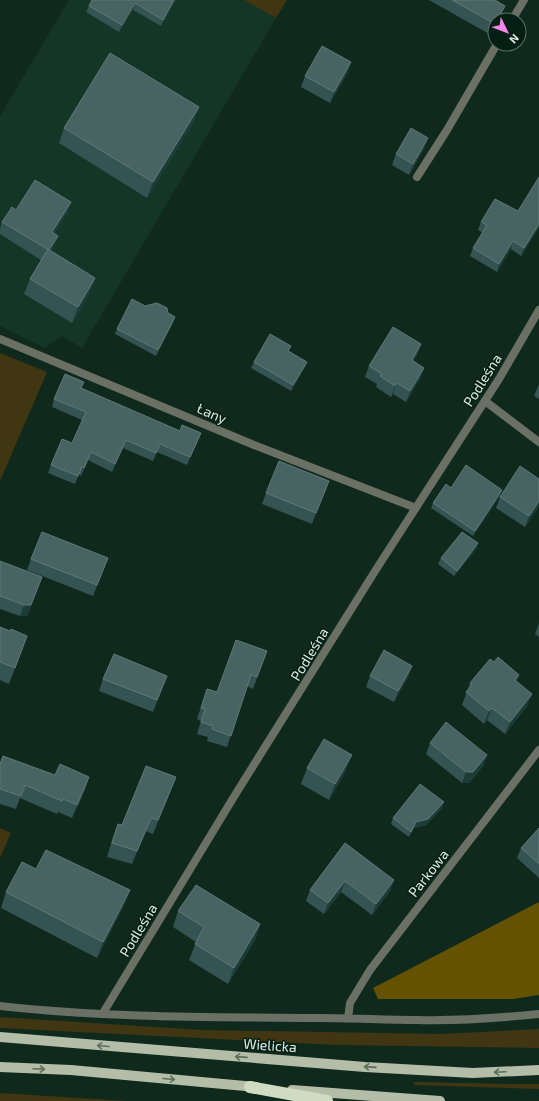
<svg xmlns="http://www.w3.org/2000/svg" width="539" height="1101" viewBox="0 0 539 1101" font-family="'Exo 2',sans-serif">
	<rect width="100%" height="100%" fill="#10291d"/>
	<path fill="#153627" d="M69,0H244L276,18L82,348L62,336L45,348L0,326V116Z"/>
	<path fill="#403611" d="M244,0H287L276,18Z
		M0,353L47,372L0,481Z
		M0,828L11,833L0,858Z
		M0,1017L202,1030L441,1034L539,1029V1048L336,1045L0,1028Z
		M414,1082L512,1084H539V1089L414,1085Z
		M0,1093L127,1101H0Z"/>
	<path fill="#655200" d="M539,902V995L513,999H378L373,988Z"/>
	<g fill="none" stroke-linecap="round" stroke-linejoin="round">
		<path stroke="#6b7065" stroke-width="8" d="M512,20L524,0
			M417,177L447,130L497,44
			M485,401L539,442"/>
		<path stroke="#6b7065" stroke-width="8" d="M0,339L254,445L416,508
			M0,1006C106,1018 214,1017 321,1018C353,1018 386,1020 418,1020C458,1021 499,1018 539,1014
			M103,1013L235,795L377,568L499,379L539,310
			M348,1018L350,1003L370,970L539,750"/>
		<path stroke="#b3bda7" stroke-width="10" d="M0,1037L365,1067L473,1073L539,1070
			M0,1067L71,1070L256,1087
			M292,1090L440,1101"/>
		<path stroke="#d0dcc1" stroke-width="12" d="M250,1087L327,1101"/>
	</g>
	<path fill="#355353" d="M176,0L161,26L133,10L119,32L86,12L89,6Z
		M429,0H495L501,17L495,20V28L491,35Z
		M351,62L347,74L330,103L301,87L305,76Z
		M199,107L193,123L147,198L59,143L64,128Z
		M424,149L409,175L392,165L396,154Z
		M539,177V227L521,256L511,249L497,272L470,256L473,248L483,233L478,230L481,222L518,211Z
		M71,202L67,213L54,234L58,236L53,247L51,251L95,278L89,294L72,323L24,294L30,279L41,260L0,234V229L2,222L16,210Z
		M145,306L168,313L173,323L156,356L115,334L117,329Z
		M421,344L417,355L413,361L420,379L406,402L393,394L391,397L376,387L377,384L365,377L369,366Z
		M289,351L307,362L305,367L291,391L251,368L254,362Z
		M539,384V399L534,396Z
		M82,389L198,441L187,465L157,452L153,461L123,448L112,472L88,460L81,476L79,474L75,484L48,473L51,465L72,443L82,420L52,407L54,399Z
		M539,479V506L525,527L496,508L500,497Z
		M329,481L312,524L262,504L266,493Z
		M451,488L500,496L473,536L431,508L433,503Z
		M478,543L476,549L454,576L438,564L441,558Z
		M108,558L93,596L27,570L31,559Z
		M0,561L42,577L27,616H20L0,609Z
		M539,623V637L535,634Z
		M0,627L27,636L9,684L0,680Z
		M267,651L253,689L247,686L227,747L207,741L208,737L197,734L201,721L197,719L207,689L217,692Z
		M412,666L408,677L394,702L366,687L370,676Z
		M167,676L153,712L99,691L103,679Z
		M517,682L527,706L505,734L487,720L484,724L462,705L470,683Z
		M430,743L487,755L483,766L469,783H462L426,754Z
		M0,764L55,775L89,777L85,790L72,818L58,812L57,814L20,798L16,809L0,804Z
		M307,768L346,770L329,800L301,784Z
		M176,777L171,790L153,834L146,831L132,864L107,857L113,837L118,824L122,825Z
		M442,808L426,825L414,828L409,837L391,824L393,818Z
		M539,828V878L517,858L521,848Z
		M345,843L394,880L390,891L372,915L341,892L324,914L306,901L310,890Z
		M36,869L130,890L124,905L97,958L1,908L6,892Z
		M178,911L260,924L255,940L228,984L189,960L196,942L173,927Z"/>
	<path fill="#1e3c37" d="M174,0H176L161,26L163,20Z
		M135,3L133,10L119,32L122,25Z
		M505,6L501,17L500,20H497Z
		M495,24V28L491,35Z
		M351,62L347,74L330,103L334,92Z
		M199,107L193,123L147,198L153,182Z
		M428,138L424,149L409,175L413,164Z
		M71,202L67,213L48,243L52,232Z
		M539,224V227L521,256L524,248Z
		M58,236L53,247L44,261L48,250Z
		M513,241L511,249L497,272L499,264Z
		M95,278L89,294L72,323L78,307Z
		M175,317L173,323L156,356L158,350Z
		M421,344L417,355L407,371L412,360Z
		M307,362L305,367L291,391L293,385Z
		M424,368L420,379L406,402L410,391Z
		M397,383L393,394L391,397L395,386Z
		M201,433L198,441L187,465L190,457Z
		M126,440L123,448L112,472L115,464Z
		M329,481L325,492L312,524L316,513Z
		M502,490L500,496L473,536L475,531Z
		M539,501V506L525,527L529,516Z
		M478,543L476,549L454,576L457,571Z
		M42,577L27,616H20L24,605Z
		M412,666L408,677L394,702L398,691Z
		M519,675L515,687V680Z
		M167,676L163,688L153,712L157,700Z
		M532,694L527,706L505,734L510,722Z
		M492,708L487,720L484,724L489,711Z
		M352,755L346,770L329,800L335,784Z
		M487,755L483,766L469,783H462L466,772Z
		M89,777L85,790L72,818L77,805Z
		M176,777L171,790L153,834L158,820Z
		M444,802L442,808L426,825L414,828L409,837L411,832L416,822Z
		M151,818L146,831L132,864L137,851Z
		M394,880L390,891L372,915L376,904Z
		M345,881L341,892L324,914L328,903Z
		M130,890L124,905L97,958L103,942Z
		M260,924L255,940L228,984L234,968Z"/>
	<path fill="#476463" stroke="#5f7977" d="M92,0H174L163,20L135,3L122,25L89,6Z
		M452,0H495L505,6L497,20H495V24Z
		M322,46L351,62L334,92L305,76Z
		M110,53L199,107L153,182L64,128Z
		M411,128L428,138L413,164L396,154Z
		M539,177V224L524,248L513,241L499,264L473,248L487,225L481,222L495,199L518,211Z
		M35,180L71,202L52,232L58,236L49,250L2,222L12,207L16,210Z
		M48,249L95,278L78,307L30,279Z
		M132,299L145,306L157,303L167,308L168,313L175,317L158,350L117,329Z
		M393,327L421,344L412,360L424,368L410,391L397,383L395,386L380,376L382,374L369,366Z
		M270,334L291,346L288,351L307,362L293,385L254,362Z
		M65,374L84,382L81,388L180,431L182,425L201,433L190,457L160,444L156,453L126,440L115,464L91,452L84,468L82,466L78,476L51,465L62,439L72,443L86,412L54,399Z
		M279,461L329,481L316,513L266,493Z
		M466,465L502,490L475,531L433,503L446,484L451,488Z
		M520,466L539,479V501L529,516L500,497Z
		M42,532L108,558L97,585L31,559Z
		M462,532L478,543L457,571L441,558Z
		M0,561L42,577L31,605H24L0,596Z
		M0,627L10,631L11,629L27,636L15,668L0,662Z
		M236,640L267,651L257,677L251,675L231,736L212,729L213,726L201,722L205,709L201,708L207,689L217,692Z
		M384,650L412,666L398,691L370,676Z
		M114,654L167,676L157,700L103,679Z
		M498,657L519,675L515,680L532,694L510,722L492,708L489,711L466,692L472,685L470,683L490,659L494,662Z
		M446,722L487,755L473,772H466L430,743Z
		M324,739L352,755L335,784L307,768Z
		M3,756L55,775L60,764L89,777L77,805L63,799L62,801L25,785L21,796L0,789V764Z
		M146,766L176,777L158,820L151,818L137,851L112,843L118,824L122,825Z
		M420,784L444,802L428,819L416,822L411,832L393,818Z
		M539,828V864L521,848Z
		M345,843L394,880L376,904L345,881L328,903L310,890Z
		M46,850L130,890L103,942L6,892L22,862L36,869Z
		M196,885L260,924L234,968L195,944L204,927L178,911Z"/>
	<defs><path id="oneway-shaft" d="M-6 0H5M1.5-3L5.5 0L1.5 3" fill="none" stroke-width="1.6" stroke-linecap="round" stroke-linejoin="round"/></defs>
	<g stroke="#5c6e5e">
		<use href="#oneway-shaft" transform="translate(103 1046) rotate(-175)"/>
		<use href="#oneway-shaft" transform="translate(241 1057) rotate(-176)"/>
		<use href="#oneway-shaft" transform="translate(370 1067) rotate(-176)"/>
		<use href="#oneway-shaft" transform="translate(39 1069) rotate(2)"/>
		<use href="#oneway-shaft" transform="translate(500 1072) rotate(177)"/>
		<use href="#oneway-shaft" transform="translate(169 1079) rotate(5)"/>
	</g>
	<g text-anchor="middle" dominant-baseline="central" stroke-width="3" stroke-linejoin="round" paint-order="stroke">
		<g font-size="14" fill="#deece4" stroke="#061f14">
			<text transform="translate(482 380) rotate(-58)">Podleśna</text>
			<text transform="translate(212 413) rotate(23)">Łany</text>
			<text transform="translate(309 654) rotate(-59)">Podleśna</text>
			<text transform="translate(428 873) rotate(-52)">Parkowa</text>
			<text transform="translate(138 930) rotate(-59)">Podleśna</text>
			<text transform="translate(270 1045) rotate(4)">Wielicka</text>
		</g>
	</g>
	<g transform="translate(507 32) rotate(133)"><circle r="19" fill="#061f14" stroke="#5c7167"/>
	<path d="M0-3L7 15L0 10L-7 15Z" fill="#f788eb"/>
	<text y="-6" font-size="11" font-weight="bold" text-anchor="middle" fill="#deece4">N</text>
	</g>
</svg>
